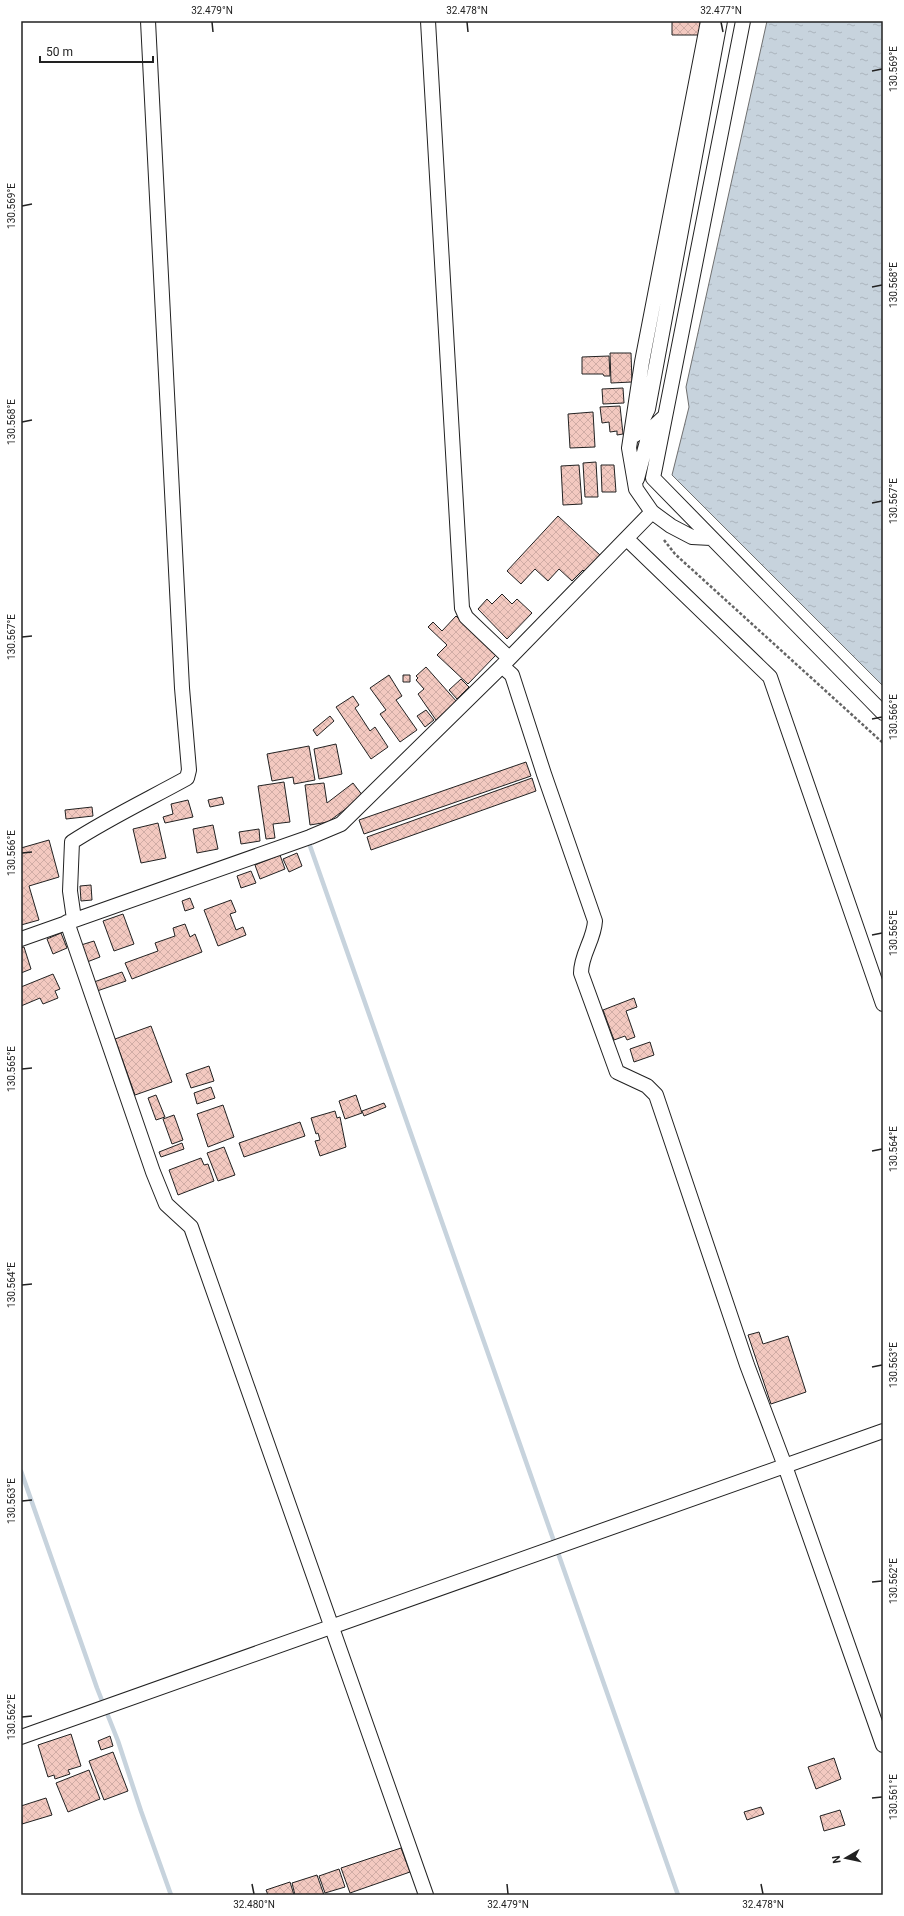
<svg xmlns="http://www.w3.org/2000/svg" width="904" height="1916" viewBox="0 0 904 1916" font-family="Roboto,sans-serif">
	<defs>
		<pattern id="water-ripples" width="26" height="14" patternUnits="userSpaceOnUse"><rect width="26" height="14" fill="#c7d3dd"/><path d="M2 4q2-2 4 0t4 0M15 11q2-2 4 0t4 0" fill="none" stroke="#abb5bd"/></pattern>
		<pattern id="building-cross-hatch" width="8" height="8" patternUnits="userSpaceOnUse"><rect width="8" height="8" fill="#f3c9c0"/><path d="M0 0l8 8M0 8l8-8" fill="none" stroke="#d0aca5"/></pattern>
	</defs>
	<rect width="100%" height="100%" fill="#fff"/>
	<path fill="url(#water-ripples)" stroke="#6f6f6f" d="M767,21H883V686L672,475L689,407L686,387Z"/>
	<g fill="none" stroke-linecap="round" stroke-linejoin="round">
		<path stroke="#c7d3dd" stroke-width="4.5" d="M309,843L678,1895
			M21,1471L97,1688L118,1741L141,1811L171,1895"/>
	</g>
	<path fill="url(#building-cross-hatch)" stroke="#222" d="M672,21H700V35H672Z
		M610,353H631L632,382L611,383Z
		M609,356L610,376H604L603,374H582V357Z
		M623,388L624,403L603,404L602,389Z
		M620,406L623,434L617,435V431L610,432L609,422L602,423L600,407Z
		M593,412L595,447L570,448L568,414Z
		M596,462L598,497H585L583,463Z
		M579,465L582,504L563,505L561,466Z
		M601,465H614L616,492H602Z
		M558,516L601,556L586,573L583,570L572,581L559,569L548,581L535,569L521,584L507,571Z
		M502,594L512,604L517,599L532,613L507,639L478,609L487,599L492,604Z
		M456,616L496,655L468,684L437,655L447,645L428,627L433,622L442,631Z
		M426,667L457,702L436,720L418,694L424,689L416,680L418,678L416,676Z
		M389,675L402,696L396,700L417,730L400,742L380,714L386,710L370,688Z
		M403,675H410V682H403Z
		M461,679L469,687L457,699L449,690Z
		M353,696L359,705L355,708L370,731L375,727L388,747L371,759L336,707Z
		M426,710L434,720L425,727L417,716Z
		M330,716L334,721L317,736L313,730Z
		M336,744L342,774L319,779L314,749Z
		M309,746L315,780L294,784L293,777L272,781L267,754Z
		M526,762L531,776L364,834L359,820Z
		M532,778L536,791L371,850L367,837Z
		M284,782L290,822L273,824L275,838L266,839L258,786Z
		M324,783L327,803L353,783L363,796L328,822L310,825L305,785Z
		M222,797L224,804L210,807L208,800Z
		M188,800L193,817L165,823L163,817L173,814L171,804Z
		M92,807L93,816L66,819L65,810Z
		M158,823L166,858L141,863L133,829Z
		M213,825L218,849L197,853L193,829Z
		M259,829L260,841L241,844L239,832Z
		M49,840L59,877L29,886L39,920L21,925V848Z
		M297,853L302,866L289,872L283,859Z
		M280,855L285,869L260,879L255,865Z
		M251,871L256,883L241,888L237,876Z
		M91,885L92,900L81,901L80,886Z
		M190,898L194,908L185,911L182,901Z
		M231,900L236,912L230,914L236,930L243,927L246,935L218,946L204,910Z
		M123,914L134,944L114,951L103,921Z
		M185,924L190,937L195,934L202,952L132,979L125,963L158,951L155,943L175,936L173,928Z
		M61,933L67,948L53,954L47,939Z
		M94,941L100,957L87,962L81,945Z
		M24,947L31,969L21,973V948Z
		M122,972L126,981L97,991L94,982Z
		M53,974L60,989L55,991L58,998L43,1004L40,998L21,1006V987Z
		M634,998L637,1007L626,1011L635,1037L627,1040L625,1036L614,1040L603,1010Z
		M151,1026L172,1082L135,1095L115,1039Z
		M650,1042L654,1055L634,1062L630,1049Z
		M209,1066L214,1081L191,1088L186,1074Z
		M211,1087L215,1098L197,1104L194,1093Z
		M156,1095L165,1117L156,1120L148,1098Z
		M356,1095L362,1113L345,1119L339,1101Z
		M384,1103L386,1107L364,1116L362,1111Z
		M223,1105L234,1137L208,1147L197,1114Z
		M335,1111L337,1118L340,1117L346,1147L320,1156L315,1141L320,1140L318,1133L316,1134L311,1118Z
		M174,1115L183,1140L172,1144L163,1119Z
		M300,1122L305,1136L244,1157L239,1143Z
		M182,1143L184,1149L161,1157L159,1152Z
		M224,1147L235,1175L218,1181L207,1153Z
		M201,1158L204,1165L208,1164L214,1181L178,1195L169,1170Z
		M759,1332L763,1344L788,1336L806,1392L771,1404L748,1335Z
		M71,1734L81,1766L68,1770L70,1774L55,1779L54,1775L48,1777L38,1745Z
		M110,1736L113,1746L101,1750L98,1741Z
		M113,1752L128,1791L104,1800L89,1761Z
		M834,1758L841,1779L816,1789L808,1767Z
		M89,1770L100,1799L68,1812L56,1783Z
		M46,1798L52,1815L22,1824L21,1806Z
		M761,1807L764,1814L747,1820L744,1812Z
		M840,1810L845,1825L824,1831L820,1816Z
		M401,1848L410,1872L350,1893L341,1868Z
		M339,1869L345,1887L325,1893L319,1876Z
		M317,1875L324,1895H295L292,1883Z
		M290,1882L294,1895H268L266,1890Z"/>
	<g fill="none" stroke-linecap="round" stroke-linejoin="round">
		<defs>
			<path id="minor" d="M428,21L462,608L466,617L509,658
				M708,21L642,362L629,448L636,489L652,512L671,526L692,537L711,538
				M743,21L653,478L883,713
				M635,435L648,409L720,21
				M637,479L650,430L665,416
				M627,539L770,677L883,1004
				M502,666L512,675L544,774L595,921C594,940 581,954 581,973L617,1072L647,1086L656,1095L747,1365L785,1466L883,1745
				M74,919L70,891L72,842C109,818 149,799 187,778L189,770L182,688L148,21
				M67,922L153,1172L166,1204L191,1227L426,1895
				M21,939L310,837L341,824L502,666L652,512
				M21,1737L883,1431"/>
		</defs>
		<use href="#minor" stroke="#222" stroke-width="16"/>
		<path stroke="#646464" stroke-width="2.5" stroke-dasharray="3 2" stroke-linecap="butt" d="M664,540L675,554L883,743"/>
		<use href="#minor" stroke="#fff" stroke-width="14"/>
	</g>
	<path fill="none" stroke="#222" stroke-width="1.5" d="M212,22L213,32M467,22L468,32M721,22L723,32M872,71L882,69M22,206L32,204M872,287L882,285M22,422L32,420M872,503L882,501M22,637L32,636M872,719L882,717M22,853L32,852M872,935L882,933M22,1069L32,1068M872,1151L882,1149M22,1285L32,1284M872,1367L882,1365M22,1501L32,1500M872,1582L882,1581M22,1717L32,1716M872,1798L882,1797M252,1884L254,1894M507,1884L508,1894M761,1884L763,1894"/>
	<rect width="904" height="1916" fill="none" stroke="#ffffff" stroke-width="44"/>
	<g transform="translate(846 1858) rotate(261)" stroke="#ffffff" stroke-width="3" paint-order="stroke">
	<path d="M0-3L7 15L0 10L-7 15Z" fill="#222222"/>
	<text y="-6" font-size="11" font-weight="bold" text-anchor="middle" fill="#222222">N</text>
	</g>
	<path d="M40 56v6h113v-6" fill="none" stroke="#222222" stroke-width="2"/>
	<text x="46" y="56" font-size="12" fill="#222222" stroke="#ffffff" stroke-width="3" paint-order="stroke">50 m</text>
	<rect x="22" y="22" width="860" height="1872" fill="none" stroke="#222" stroke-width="1.5"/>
	<g font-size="10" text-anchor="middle" fill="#222">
		<text x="212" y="14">32.479°N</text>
		<text x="467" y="14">32.478°N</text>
		<text x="721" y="14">32.477°N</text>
		<text transform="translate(893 69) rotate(-90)" y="4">130.569°E</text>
		<text transform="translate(11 206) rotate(-90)" y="4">130.569°E</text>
		<text transform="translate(893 285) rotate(-90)" y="4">130.568°E</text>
		<text transform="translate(11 422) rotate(-90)" y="4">130.568°E</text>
		<text transform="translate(893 501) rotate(-90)" y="4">130.567°E</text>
		<text transform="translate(11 637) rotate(-90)" y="4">130.567°E</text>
		<text transform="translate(893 717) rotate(-90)" y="4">130.566°E</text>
		<text transform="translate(11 853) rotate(-90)" y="4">130.566°E</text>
		<text transform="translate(893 933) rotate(-90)" y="4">130.565°E</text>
		<text transform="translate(11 1069) rotate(-90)" y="4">130.565°E</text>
		<text transform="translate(893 1149) rotate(-90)" y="4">130.564°E</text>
		<text transform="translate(11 1285) rotate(-90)" y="4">130.564°E</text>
		<text transform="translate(893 1365) rotate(-90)" y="4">130.563°E</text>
		<text transform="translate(11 1501) rotate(-90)" y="4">130.563°E</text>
		<text transform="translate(893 1581) rotate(-90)" y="4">130.562°E</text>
		<text transform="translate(11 1717) rotate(-90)" y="4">130.562°E</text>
		<text transform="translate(893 1797) rotate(-90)" y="4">130.561°E</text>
		<text x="254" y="1908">32.480°N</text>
		<text x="508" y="1908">32.479°N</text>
		<text x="763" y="1908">32.478°N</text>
	</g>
</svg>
